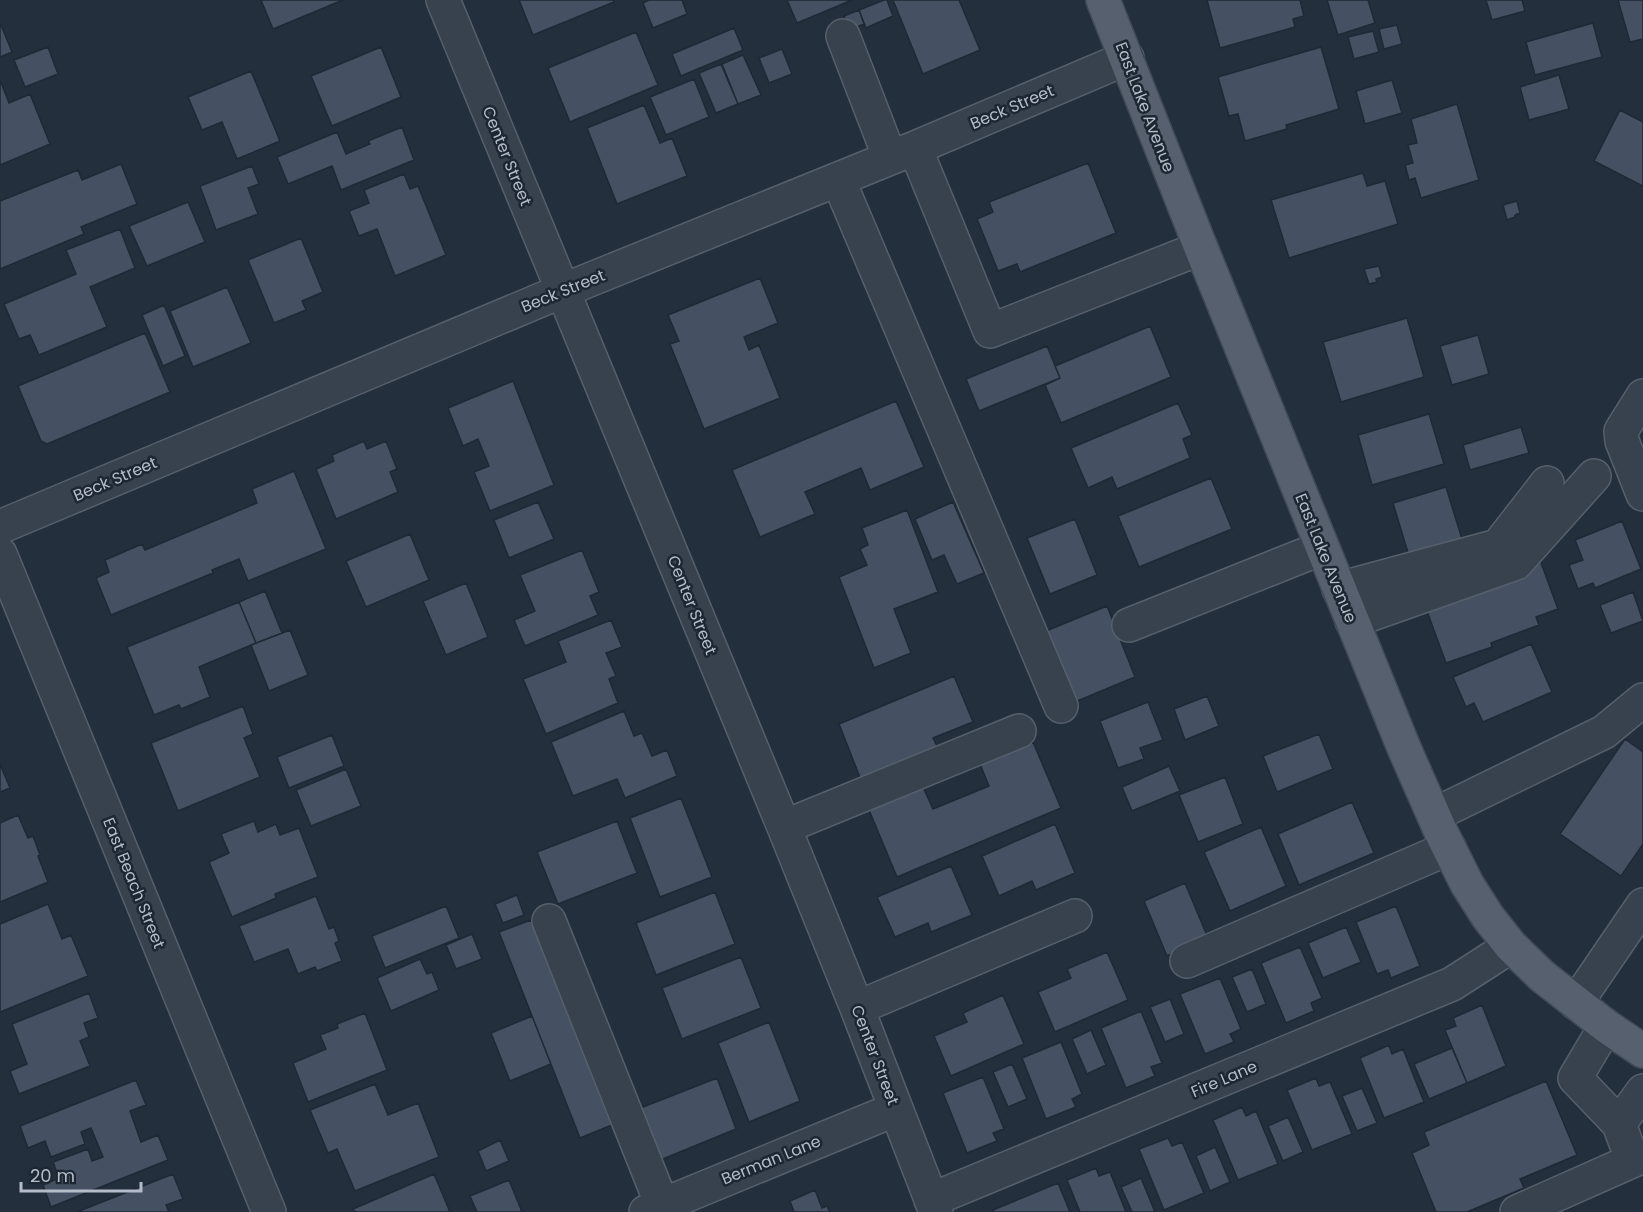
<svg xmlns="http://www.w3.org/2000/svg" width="1643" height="1212" viewBox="0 0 1643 1212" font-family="Poppins,sans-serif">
	<rect width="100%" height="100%" fill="#242f3e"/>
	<path fill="#455162" stroke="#1f2835" stroke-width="1.5" d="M261,0H343L273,29Z
		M519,0H613L614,2L533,35Z
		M649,0H682L687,14L653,28L643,3Z
		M787,0H852L797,23Z
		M884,0H887L893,16L866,28L859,10Z
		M893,0H959L980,50L923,74Z
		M1207,0H1300L1304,16L1293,19L1295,27L1220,48Z
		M1327,0H1368L1375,23L1338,35Z
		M1486,0H1522L1525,11L1492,20Z
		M1618,0H1643V39L1630,42Z
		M859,10L864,24L849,30L844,16Z
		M1593,23L1602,57L1535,75L1526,42Z
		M1,25L12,52L0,57V26Z
		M1397,25L1402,44L1384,49L1379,29Z
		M734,28L743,50L681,76L672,54Z
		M1373,31L1379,52L1354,59L1348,37Z
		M636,32L658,85L570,122L548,68Z
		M48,47L58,74L25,87L14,60Z
		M381,47L401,97L332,126L311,76Z
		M1321,47L1339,109L1286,125L1287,129L1245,141L1238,114L1229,116L1218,77Z
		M782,49L792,74L769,83L759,58Z
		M743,55L761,95L738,104L722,64Z
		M721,64L738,104L716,113L699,73Z
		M251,71L280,141L237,159L222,122L202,130L188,97Z
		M1559,75L1569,109L1529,120L1520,87Z
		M694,79L709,117L666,135L650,97Z
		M0,80L9,103L30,94L50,144L0,165Z
		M1392,80L1402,113L1365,124L1356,91Z
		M1457,104L1479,180L1421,198L1415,178L1409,180L1405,165L1413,163L1408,145L1417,143L1411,119Z
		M644,105L660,143L672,138L687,176L617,204L587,128Z
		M1620,110L1643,122V186L1594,161Z
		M402,127L414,160L341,190L332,166L288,184L277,157L337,132L346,154L370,144L368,141Z
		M1088,163L1116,233L1020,272L1017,264L998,271L977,219L993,212L989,202Z
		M121,164L137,204L81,227L84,234L0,269V201L78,170L82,180Z
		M252,166L259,184L248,188L258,214L216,230L200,186Z
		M1363,173L1367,186L1385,181L1398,224L1289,258L1271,200Z
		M404,174L410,189L418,186L446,255L395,276L377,229L359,236L349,211L369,203L364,190Z
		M1517,201L1520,213L1515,215V217L1507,220L1503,205Z
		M188,202L205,242L147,266L129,226Z
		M120,229L135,268L90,287L107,327L39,355L30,335L19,339L4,304L76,274L66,250Z
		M301,238L323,292L302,301L306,310L274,323L248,260Z
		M1379,266L1382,277L1376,279L1377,282L1369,284L1364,269Z
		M760,278L778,323L744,337L749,350L759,345L780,398L704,429L670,344L679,341L668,315Z
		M227,287L251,343L193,367L170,311Z
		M164,305L185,356L163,366L142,315Z
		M1407,318L1424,377L1341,402L1323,342Z
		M1150,326L1171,377L1061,423L1045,385L1060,378L1055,366Z
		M145,333L170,392L47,444L41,441L18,386Z
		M1478,335L1489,374L1452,385L1440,346Z
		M1047,346L1060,378L979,411L966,379Z
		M513,381L554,485L490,511L474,472L489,466L478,439L463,446L448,408Z
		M896,401L924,467L870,490L861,468L805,492L815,514L760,537L732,470Z
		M1178,403L1192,435L1183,439L1190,458L1117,489L1112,477L1088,488L1071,448Z
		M1429,414L1444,464L1372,485L1358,435Z
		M1521,427L1529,453L1470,470L1463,445Z
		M364,441L367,449L386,441L397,469L390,472L398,492L336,519L316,469L334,461L332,455Z
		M294,471L326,549L248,581L239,559L212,570L213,573L111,615L96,578L109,572L105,560L142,544L145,550L257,503L252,489Z
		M1211,478L1232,529L1139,567L1118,516Z
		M1446,487L1462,539L1409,556L1393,503Z
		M538,502L554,539L509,558L494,520Z
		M953,502L984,573L957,584L944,555L932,560L915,519Z
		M907,510L938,592L894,609L911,653L874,668L839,577L867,565L860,549L868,545L862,528Z
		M1075,519L1097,575L1050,594L1027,538Z
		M1622,521L1641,569L1595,588L1593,583L1578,589L1569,565L1583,560L1575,540Z
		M410,534L429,580L366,607L346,561Z
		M582,550L599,592L590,596L598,615L525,646L514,620L535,611L520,575Z
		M1540,560L1558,609L1536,617L1539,625L1491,643L1492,647L1446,663L1424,603Z
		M466,583L488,637L446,655L423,601Z
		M265,591L282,633L256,643L239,602Z
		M1633,592L1643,621L1611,633L1600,605Z
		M239,602L256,643L199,667L210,697L181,709L179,705L154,715L127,647Z
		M1107,606L1135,677L1070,704L1041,633Z
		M611,620L622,647L606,653L616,676L609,679L618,703L546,734L523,679L566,662L558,641Z
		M290,630L308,675L269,691L251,645Z
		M1531,644L1552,692L1483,722L1474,703L1466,707L1453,677Z
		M954,676L973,722L933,738L938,748L861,780L839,724Z
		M1207,696L1219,726L1185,740L1174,709Z
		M1148,702L1163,740L1140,748L1144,759L1118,768L1100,721Z
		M243,706L253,734L244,738L260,777L178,811L151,743Z
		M624,711L634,736L642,733L652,756L667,750L677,776L625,798L617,779L573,796L551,742Z
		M1319,734L1333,769L1277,792L1263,756Z
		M332,735L344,766L289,788L277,757Z
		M1625,739L1643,752V844L1621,876L1560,834Z
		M1033,742L1061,808L897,877L869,810L923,787L933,809L989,786L980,764Z
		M0,764L10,788L0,792Z
		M1169,766L1180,791L1132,811L1122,787Z
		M346,769L361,806L311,826L296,790Z
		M1225,777L1243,824L1198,842L1179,795Z
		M681,798L712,877L660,897L630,818Z
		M1352,802L1374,853L1299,885L1278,834Z
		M18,815L28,838L33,836L40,855L38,856L48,882L0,902V823Z
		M254,821L258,832L276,824L280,835L299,828L318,877L275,894L276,898L232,917L209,862L229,853L221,834Z
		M617,821L637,873L558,904L537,852Z
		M1055,824L1075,873L1036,890L1032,881L999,896L982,856Z
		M1261,827L1286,886L1230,911L1204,852Z
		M951,866L972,915L931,932L928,923L895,937L877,897Z
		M1185,883L1208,938L1167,956L1144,901Z
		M715,892L735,944L656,975L636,923Z
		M517,895L524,915L503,923L495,904Z
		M316,896L329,929L334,927L339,941L335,943L342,961L317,971L315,967L298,974L288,949L254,962L239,926Z
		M48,904L62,939L71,935L88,976L0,1012V924Z
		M446,906L459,938L385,968L372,936Z
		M1396,906L1420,966L1391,978L1388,970L1377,974L1356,922Z
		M531,920L612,1125L580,1138L499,932Z
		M1346,927L1361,962L1323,978L1308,943Z
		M472,934L482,959L456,969L446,945Z
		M1300,947L1322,998L1311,1003L1314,1011L1286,1023L1261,963Z
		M1107,952L1128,1000L1055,1032L1038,992L1071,978L1067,969Z
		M741,957L761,1008L682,1039L662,988Z
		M420,959L427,974L432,972L439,990L391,1011L377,978Z
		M1252,969L1266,1004L1247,1012L1232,977Z
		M1220,978L1241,1029L1230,1034L1234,1042L1205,1054L1180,994Z
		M89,993L98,1018L84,1023L89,1037L80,1041L90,1066L19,1094L10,1071L27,1064L12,1024Z
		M1003,995L1024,1044L951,1076L934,1036L967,1022L963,1013Z
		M1170,999L1184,1034L1165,1042L1150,1007Z
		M1482,1005L1506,1066L1467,1083L1445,1030L1456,1026L1453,1018Z
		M1141,1011L1162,1063L1151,1067L1155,1076L1126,1088L1101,1028Z
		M365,1013L387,1070L308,1102L293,1063L326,1049L320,1035L338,1028L337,1024Z
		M532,1016L551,1064L510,1081L491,1033Z
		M769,1022L800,1101L749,1122L718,1043Z
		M1091,1030L1106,1065L1087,1074L1072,1039Z
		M1061,1042L1082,1094L1072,1099L1076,1107L1046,1119L1022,1058Z
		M1389,1045L1392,1054L1403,1049L1424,1102L1384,1118L1360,1058Z
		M1452,1048L1467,1083L1429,1099L1414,1064Z
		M1012,1064L1027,1099L1008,1107L993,1072Z
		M983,1077L1004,1129L993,1133L997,1141L967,1153L943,1093Z
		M717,1078L736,1129L658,1161L638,1109Z
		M1316,1078L1319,1086L1330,1082L1352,1134L1312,1150L1287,1090Z
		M136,1080L146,1105L130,1111L141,1142L158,1135L168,1160L51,1207L43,1185L59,1178L53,1162L88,1149L92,1161L103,1157L91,1128L81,1132L85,1144L51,1157L45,1141L28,1148L20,1126Z
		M1546,1081L1577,1155L1520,1179L1524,1188L1467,1212H1436L1412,1153L1429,1145L1424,1132Z
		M375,1084L388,1115L418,1103L439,1157L355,1191L337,1149L328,1153L310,1110Z
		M1362,1088L1377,1123L1357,1131L1342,1096Z
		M1242,1107L1246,1116L1256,1111L1278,1164L1238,1180L1213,1120Z
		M1288,1117L1303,1152L1283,1161L1268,1126Z
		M1168,1138L1172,1146L1182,1142L1204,1193L1164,1210L1139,1149Z
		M500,1140L509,1161L486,1171L478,1151Z
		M1215,1147L1230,1182L1210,1191L1196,1156Z
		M1096,1168L1099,1176L1110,1172L1126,1212H1080L1067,1180Z
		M173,1174L183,1199L166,1205L169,1212H77Z
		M434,1174L450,1212H355L353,1209Z
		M1141,1178L1155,1212H1132L1121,1187Z
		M509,1180L522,1212H477L470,1196Z
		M1058,1183L1070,1212H993V1210Z
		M815,1190L822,1208L827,1206L830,1212H794L790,1201Z"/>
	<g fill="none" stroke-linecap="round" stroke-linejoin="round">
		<defs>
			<path id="minor" d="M443,0L784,827L857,1008L936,1212
				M843,36L890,158
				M915,148L990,331L1201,248
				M838,179L1061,706
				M1643,396L1621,431L1622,441L1643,494
				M0,527L562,291L915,148L1127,58
				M0,554L269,1212
				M1339,589L1498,546L1547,483
				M1352,621L1516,563L1594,476
				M1129,625L1322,548
				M1434,815L1604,732L1643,700
				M784,827L1019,731
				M549,921L662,1205
				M1187,961L1449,848
				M1576,1003L1643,905
				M857,1008L1075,916
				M1606,1026L1575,1078L1619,1124
				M1626,1143L1619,1124L1643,1091
				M931,1200L1452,984L1511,946
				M646,1212L896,1109
				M1517,1212L1643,1156"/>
			<path id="major" d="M1103,0L1201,248L1404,748L1441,832L1467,884L1488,917L1511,946L1542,976L1606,1026L1643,1051"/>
		</defs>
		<use href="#minor" stroke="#565f6c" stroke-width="36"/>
		<use href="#major" stroke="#414a57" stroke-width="36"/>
		<use href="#minor" stroke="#38414e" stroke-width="33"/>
		<use href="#major" stroke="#56606e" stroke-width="33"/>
	</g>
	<g text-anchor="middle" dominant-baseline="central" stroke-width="5" stroke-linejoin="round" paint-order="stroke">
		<g font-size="16" fill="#b4bcc9" stroke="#1d2633">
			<text transform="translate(1012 107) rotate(-23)">Beck Street</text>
			<text transform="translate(1145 107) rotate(69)">East Lake Avenue</text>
			<text transform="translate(507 156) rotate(68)">Center Street</text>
			<text transform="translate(563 291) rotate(-22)">Beck Street</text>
			<text transform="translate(115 479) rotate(-23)">Beck Street</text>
			<text transform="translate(1326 558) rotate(68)">East Lake Avenue</text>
			<text transform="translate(692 605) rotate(68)">Center Street</text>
			<text transform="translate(134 883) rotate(68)">East Beach Street</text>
			<text transform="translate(875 1055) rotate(69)">Center Street</text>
			<text transform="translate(1224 1079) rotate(-23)">Fire Lane</text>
			<text transform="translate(771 1160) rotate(-22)">Berman Lane</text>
		</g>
	</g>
	<path d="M21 1182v9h120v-9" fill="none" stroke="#b4bcc9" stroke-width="3"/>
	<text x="30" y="1182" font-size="18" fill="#b4bcc9" stroke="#1d2633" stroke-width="4.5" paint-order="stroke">20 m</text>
</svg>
